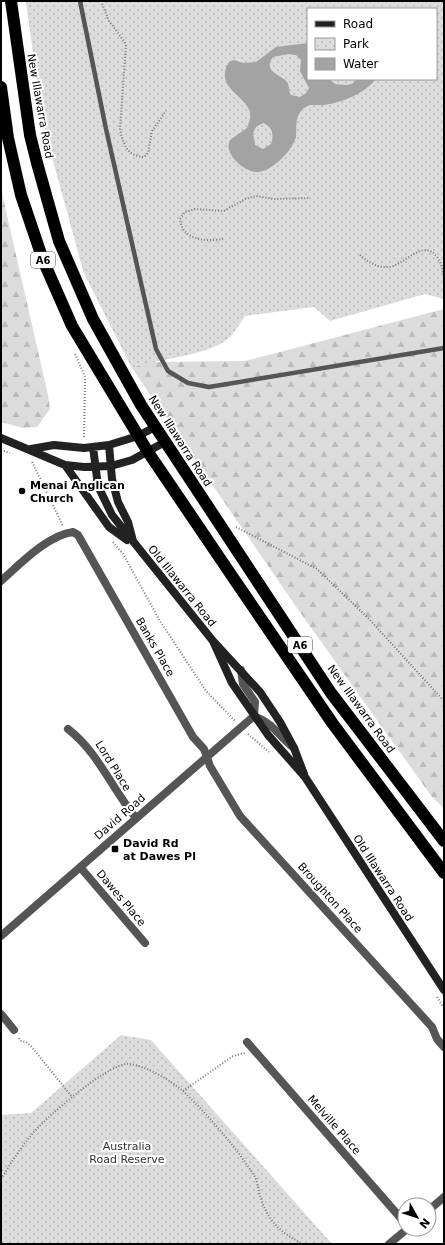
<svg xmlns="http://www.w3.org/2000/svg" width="445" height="1245" viewBox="0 0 445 1245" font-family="'DejaVu Sans',sans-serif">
	<defs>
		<pattern id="forest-firs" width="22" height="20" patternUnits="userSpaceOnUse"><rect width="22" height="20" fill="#dcdcdc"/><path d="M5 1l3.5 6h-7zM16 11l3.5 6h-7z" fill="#bbb"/></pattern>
		<pattern id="park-dots" width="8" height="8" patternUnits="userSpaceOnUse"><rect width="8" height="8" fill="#dcdcdc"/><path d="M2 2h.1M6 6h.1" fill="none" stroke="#bbb" stroke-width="1.8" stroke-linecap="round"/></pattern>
	</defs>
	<rect width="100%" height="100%" fill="#fff"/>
	<path fill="url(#forest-firs)" d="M26,1L148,362L245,361L444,309V808L432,797L297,608L132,368L84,273L43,124Z
		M1,189L48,395L50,409L37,427L23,428L1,422Z"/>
	<path fill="url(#park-dots)" fill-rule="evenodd" d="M26,1H444V299L425,294L330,321L314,307L245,316C241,322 236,330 231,336C212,356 159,358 132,368L84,273L43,124ZM308,9H436V79H308Z
		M121,1035L151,1040L332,1244H1V1115L31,1113Z"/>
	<path fill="#a3a3a3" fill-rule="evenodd" d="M308,43V79H329L335,84L346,85L352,84L357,79H376C364,94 343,102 324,105C317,106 310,103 304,108C294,116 297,127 296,137C294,143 290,150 285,155C279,162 266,173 256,172C244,171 223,154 230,140L247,128C249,123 251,117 250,112C245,96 219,89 226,68C228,63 229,61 234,60L243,63L256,62L276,47ZM288,54L296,55L301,60L300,71L309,88L306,93L300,97L291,95C288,91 290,86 287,82C282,75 262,72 273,57ZM263,123C273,127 274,135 271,144L263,149L255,145L253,133L256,127Z"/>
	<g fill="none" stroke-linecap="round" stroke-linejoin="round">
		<path stroke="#777" stroke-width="2" stroke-dasharray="1 2" stroke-linecap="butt" d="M101,1L109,21L126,44L120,129C123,144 127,156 144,157L148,153L152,131L166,111
			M223,239C205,242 182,240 180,219L185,212L195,209L224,211L245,199L256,196L274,199L310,198
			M360,255C368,262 377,268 388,267C403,267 423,237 437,257C442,263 442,271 444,277
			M75,354L85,377L84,439
			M1,450L10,453
			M32,462L63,526
			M236,527L317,569L369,619L444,701
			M113,542L123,554L160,621L206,691L235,721
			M248,734L269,752
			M437,997L444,1008
			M19,1038L21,1041L26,1042L31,1046L72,1097
			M183,1091C209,1116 234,1145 254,1175C258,1182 258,1191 261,1199C268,1221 282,1234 303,1244
			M1,1179C11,1163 21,1147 33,1133C47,1117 108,1063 128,1064C145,1065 170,1080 183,1091L233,1056L245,1053"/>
		<path stroke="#555" stroke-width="4.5" d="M80,1L106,129L156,349L168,371L188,383L209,387L444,348"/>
		<path stroke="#555" stroke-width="8" d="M1,581C20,564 48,535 73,532L78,535L193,737L204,749L210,766L240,816L432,1027L437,1039L444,1047
			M254,716C276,725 277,735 294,748
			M68,729C98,752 112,789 136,818
			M80,867L145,943
			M1,936L254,716L255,702L243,684L241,670
			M1,1014L14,1030
			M247,1042L405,1223
			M429,1210L444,1197
			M389,1244L407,1229"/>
		<path stroke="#222" stroke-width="8" d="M1,438L65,465L84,467L111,466L132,460L165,442
			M109,445L112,479L118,502L128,522L133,541
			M93,447L98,486L112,515L213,641L260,692L280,722L294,748L304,774
			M31,449L54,445L84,448L109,445L138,436L155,427
			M65,465L109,527L127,540
			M213,641L232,683L268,735L305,777L444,990"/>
		<path stroke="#000" stroke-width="12" d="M11,1L30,135L37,163L59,241L93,319L141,405L331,693L444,841
			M1,87L8,138L21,195L43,260L72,326L148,452L234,579L333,724L444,873"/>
	</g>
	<g fill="#000" stroke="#fff" stroke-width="1.5">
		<circle cx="22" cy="491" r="4"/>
		<rect x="111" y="845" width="8" height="8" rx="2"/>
	</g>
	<g text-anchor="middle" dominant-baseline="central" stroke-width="4" stroke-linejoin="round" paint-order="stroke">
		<g fill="#fff" stroke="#4c4c4c" stroke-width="1">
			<rect x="31" y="252" width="24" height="16" rx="3"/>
			<rect x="288" y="637" width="24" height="16" rx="3"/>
		</g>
		<g font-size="10" font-weight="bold" fill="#000">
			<text x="43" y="260">A6</text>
			<text x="300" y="645">A6</text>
		</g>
		<g font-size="11" fill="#000" stroke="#fff">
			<text transform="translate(40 106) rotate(80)">New Illawarra Road</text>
			<text transform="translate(180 441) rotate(57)">New Illawarra Road</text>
			<text transform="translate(182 586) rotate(51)">Old Illawarra Road</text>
			<text transform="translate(155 647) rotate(60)">Banks Place</text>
			<text transform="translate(361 709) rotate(54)">New Illawarra Road</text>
			<text transform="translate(113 766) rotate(58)">Lord Place</text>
			<text transform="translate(120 817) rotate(-41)">David Road</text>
			<text transform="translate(383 878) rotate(57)">Old Illawarra Road</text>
			<text transform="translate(121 898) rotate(50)">Dawes Place</text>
			<text transform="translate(330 898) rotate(48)">Broughton Place</text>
			<text transform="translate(334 1125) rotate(49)">Melville Place</text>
		</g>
		<g font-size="11" font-weight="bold" fill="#000" stroke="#fff" text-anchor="start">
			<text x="30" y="485">Menai Anglican<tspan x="30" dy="13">Church</tspan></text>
			<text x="123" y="843">David Rd<tspan x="123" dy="13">at Dawes Pl</tspan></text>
		</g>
		<g font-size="11" fill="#333" stroke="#fff">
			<text x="127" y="1146">Australia<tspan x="127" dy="13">Road Reserve</tspan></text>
		</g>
	</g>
	<rect width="445" height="1245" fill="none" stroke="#000000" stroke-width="4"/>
	<rect x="307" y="8" width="130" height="72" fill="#ffffff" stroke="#999999"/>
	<rect x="315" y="21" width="20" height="6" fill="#222222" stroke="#999999"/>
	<text x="343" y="28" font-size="12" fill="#000000">Road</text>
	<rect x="315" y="38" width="20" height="12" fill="url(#park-dots)" stroke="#999999"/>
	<text x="343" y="48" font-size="12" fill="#000000">Park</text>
	<rect x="315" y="58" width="20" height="12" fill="#a3a3a3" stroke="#999999"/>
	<text x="343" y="68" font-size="12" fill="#000000">Water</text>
	<g transform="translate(417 1217) rotate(129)"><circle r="19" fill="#ffffff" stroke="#999999"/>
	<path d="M0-3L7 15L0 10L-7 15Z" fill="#000000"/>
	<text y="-6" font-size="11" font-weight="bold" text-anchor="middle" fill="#000000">N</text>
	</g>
</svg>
